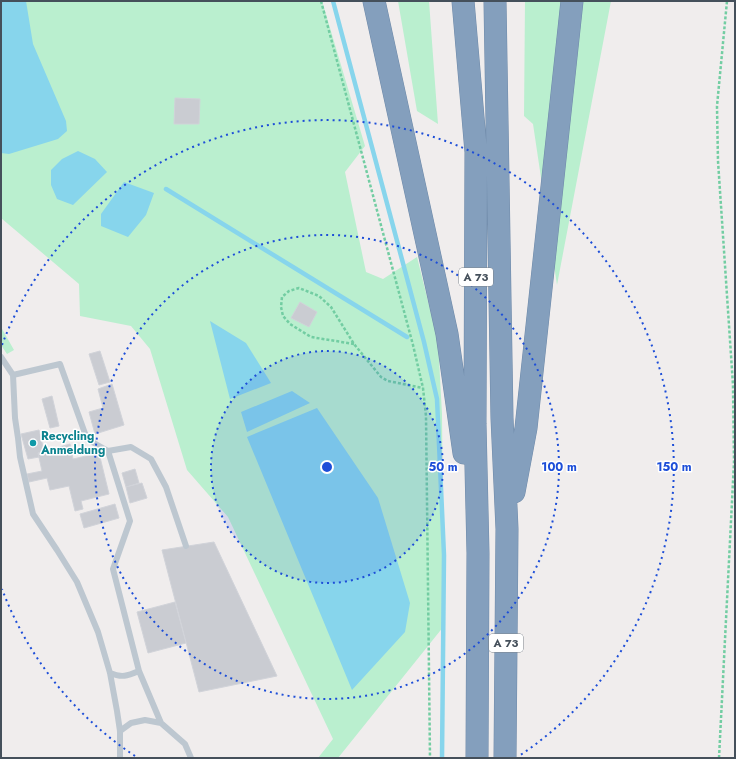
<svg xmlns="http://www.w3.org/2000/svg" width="736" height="759" viewBox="0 0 736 759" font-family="Jost,sans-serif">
	<rect width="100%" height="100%" fill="#f0eded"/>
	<path fill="#baefcf" d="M1,1H322L365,146L345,172L366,272L383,279L417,257L438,341L442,414L444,626L338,758H318L333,739L228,517L187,470L150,349L131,326L80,316L79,284L1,218Z
		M398,1H429L438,124L417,111Z
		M525,1H611L557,285L533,124L524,116Z
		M1,327L14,350L7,354L1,345Z"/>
	<path fill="#87d5ec" d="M1,1H26L33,44L66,121L67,131L58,139L9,154L1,153Z
		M78,151L95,159L107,172L73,205L57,199L51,185V170L62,159Z
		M124,182L154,193L146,215L128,237L101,226V214Z
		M210,321L246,343L271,383L230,399Z
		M292,391L310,403L247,432L241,412Z
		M317,408L378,498L410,603L405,632L352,690L247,437Z"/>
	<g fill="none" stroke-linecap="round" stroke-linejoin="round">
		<path stroke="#87d5ec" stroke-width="4.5" d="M333,1L424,342L437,399L444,555L442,758
			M166,189L407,337"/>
	</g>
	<path fill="#caccd2" stroke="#d1d3d9" d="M175,98L200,99L199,124H174Z
		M300,302L317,312L309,327L291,318Z
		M100,351L110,382L99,385L89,354Z
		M112,384L124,425L95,434L89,412L103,408L98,389Z
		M52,396L59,426L50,428L42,399Z
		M39,430L44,451L38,453L39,457L28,459L21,434Z
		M70,444L73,459L99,453L109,494L81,501L83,509L75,511L69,486L50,490L47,478L29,482L27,474L42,471L38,453Z
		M135,469L139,483L126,487L122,473Z
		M142,483L147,498L130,503L126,487Z
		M115,504L119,518L84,528L80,514Z
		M214,542L277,676L199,692L162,550Z
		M175,602L186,643L148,653L137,612Z"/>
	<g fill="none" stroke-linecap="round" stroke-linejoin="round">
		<defs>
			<path id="highway" d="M374,1L447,334L464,453
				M463,1L476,152L475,424L478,553L477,758
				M495,1L502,418L507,529L505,758
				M514,492L526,428L572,1"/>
		</defs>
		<use href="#highway" stroke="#6f8aa9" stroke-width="23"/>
		<path stroke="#72cda2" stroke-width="2.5" stroke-dasharray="3 2" stroke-linecap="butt" d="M321,1L413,345L423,388L426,416L430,758
			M354,344L311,337L290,324L283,316L281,307L282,297L289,291L299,288L319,296L331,307L354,344L381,377L388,381L423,388
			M719,758L734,462L733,385L718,161L717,106L727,1"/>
		<path stroke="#bdc7d0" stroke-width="6" d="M1,357L13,375L15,418L18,438L20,457L33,514L57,550L77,582L98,632L110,673L117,711L120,731V758
			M13,375L60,364L87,439L108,451L130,521L113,569L139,671L161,723L185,744L191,758
			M108,451L131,447L151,459L166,487L186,546
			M110,673C122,678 127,676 139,671
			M120,731L131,723L145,720L161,723"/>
		<use href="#highway" stroke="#849fbd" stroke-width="22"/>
	</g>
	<circle cx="327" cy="467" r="116" fill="#1d4ed8" fill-opacity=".12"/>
	<g fill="none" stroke="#1d4ed8" stroke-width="2" stroke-dasharray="2 4">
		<circle cx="327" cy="467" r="116"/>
		<circle cx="327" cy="467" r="232"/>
		<path d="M135 756A347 347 0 0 1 2 589M2 345A347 347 0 1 1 519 756"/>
	</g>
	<circle fill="#0f9aa8" stroke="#fff" stroke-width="1.5" cx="33" cy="443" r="4"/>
	<g text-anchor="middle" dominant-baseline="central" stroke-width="3" stroke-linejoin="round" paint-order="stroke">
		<g fill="#fff" stroke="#7d848c" stroke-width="1">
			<rect x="459" y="268" width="34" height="18" rx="3"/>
			<rect x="489" y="634" width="34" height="18" rx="3"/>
		</g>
		<g font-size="11" font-weight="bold" fill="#45505b">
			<text x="476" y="277">A 73</text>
			<text x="506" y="643">A 73</text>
		</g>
		<g font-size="12" font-weight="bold" fill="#0d838f" stroke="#fff" text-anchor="start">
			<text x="41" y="436">Recycling<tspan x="41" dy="14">Anmeldung</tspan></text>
		</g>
	</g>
	<circle cx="327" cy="467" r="6" fill="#1d4ed8" stroke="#fff" stroke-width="2"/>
	<g font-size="12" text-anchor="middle" font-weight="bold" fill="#1d4ed8" stroke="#fff" stroke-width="3" stroke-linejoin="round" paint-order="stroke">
		<text x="443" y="471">50 m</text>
		<text x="559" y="471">100 m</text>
		<text x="674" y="471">150 m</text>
	</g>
	<rect width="736" height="759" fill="none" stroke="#45505b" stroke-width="4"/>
</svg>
